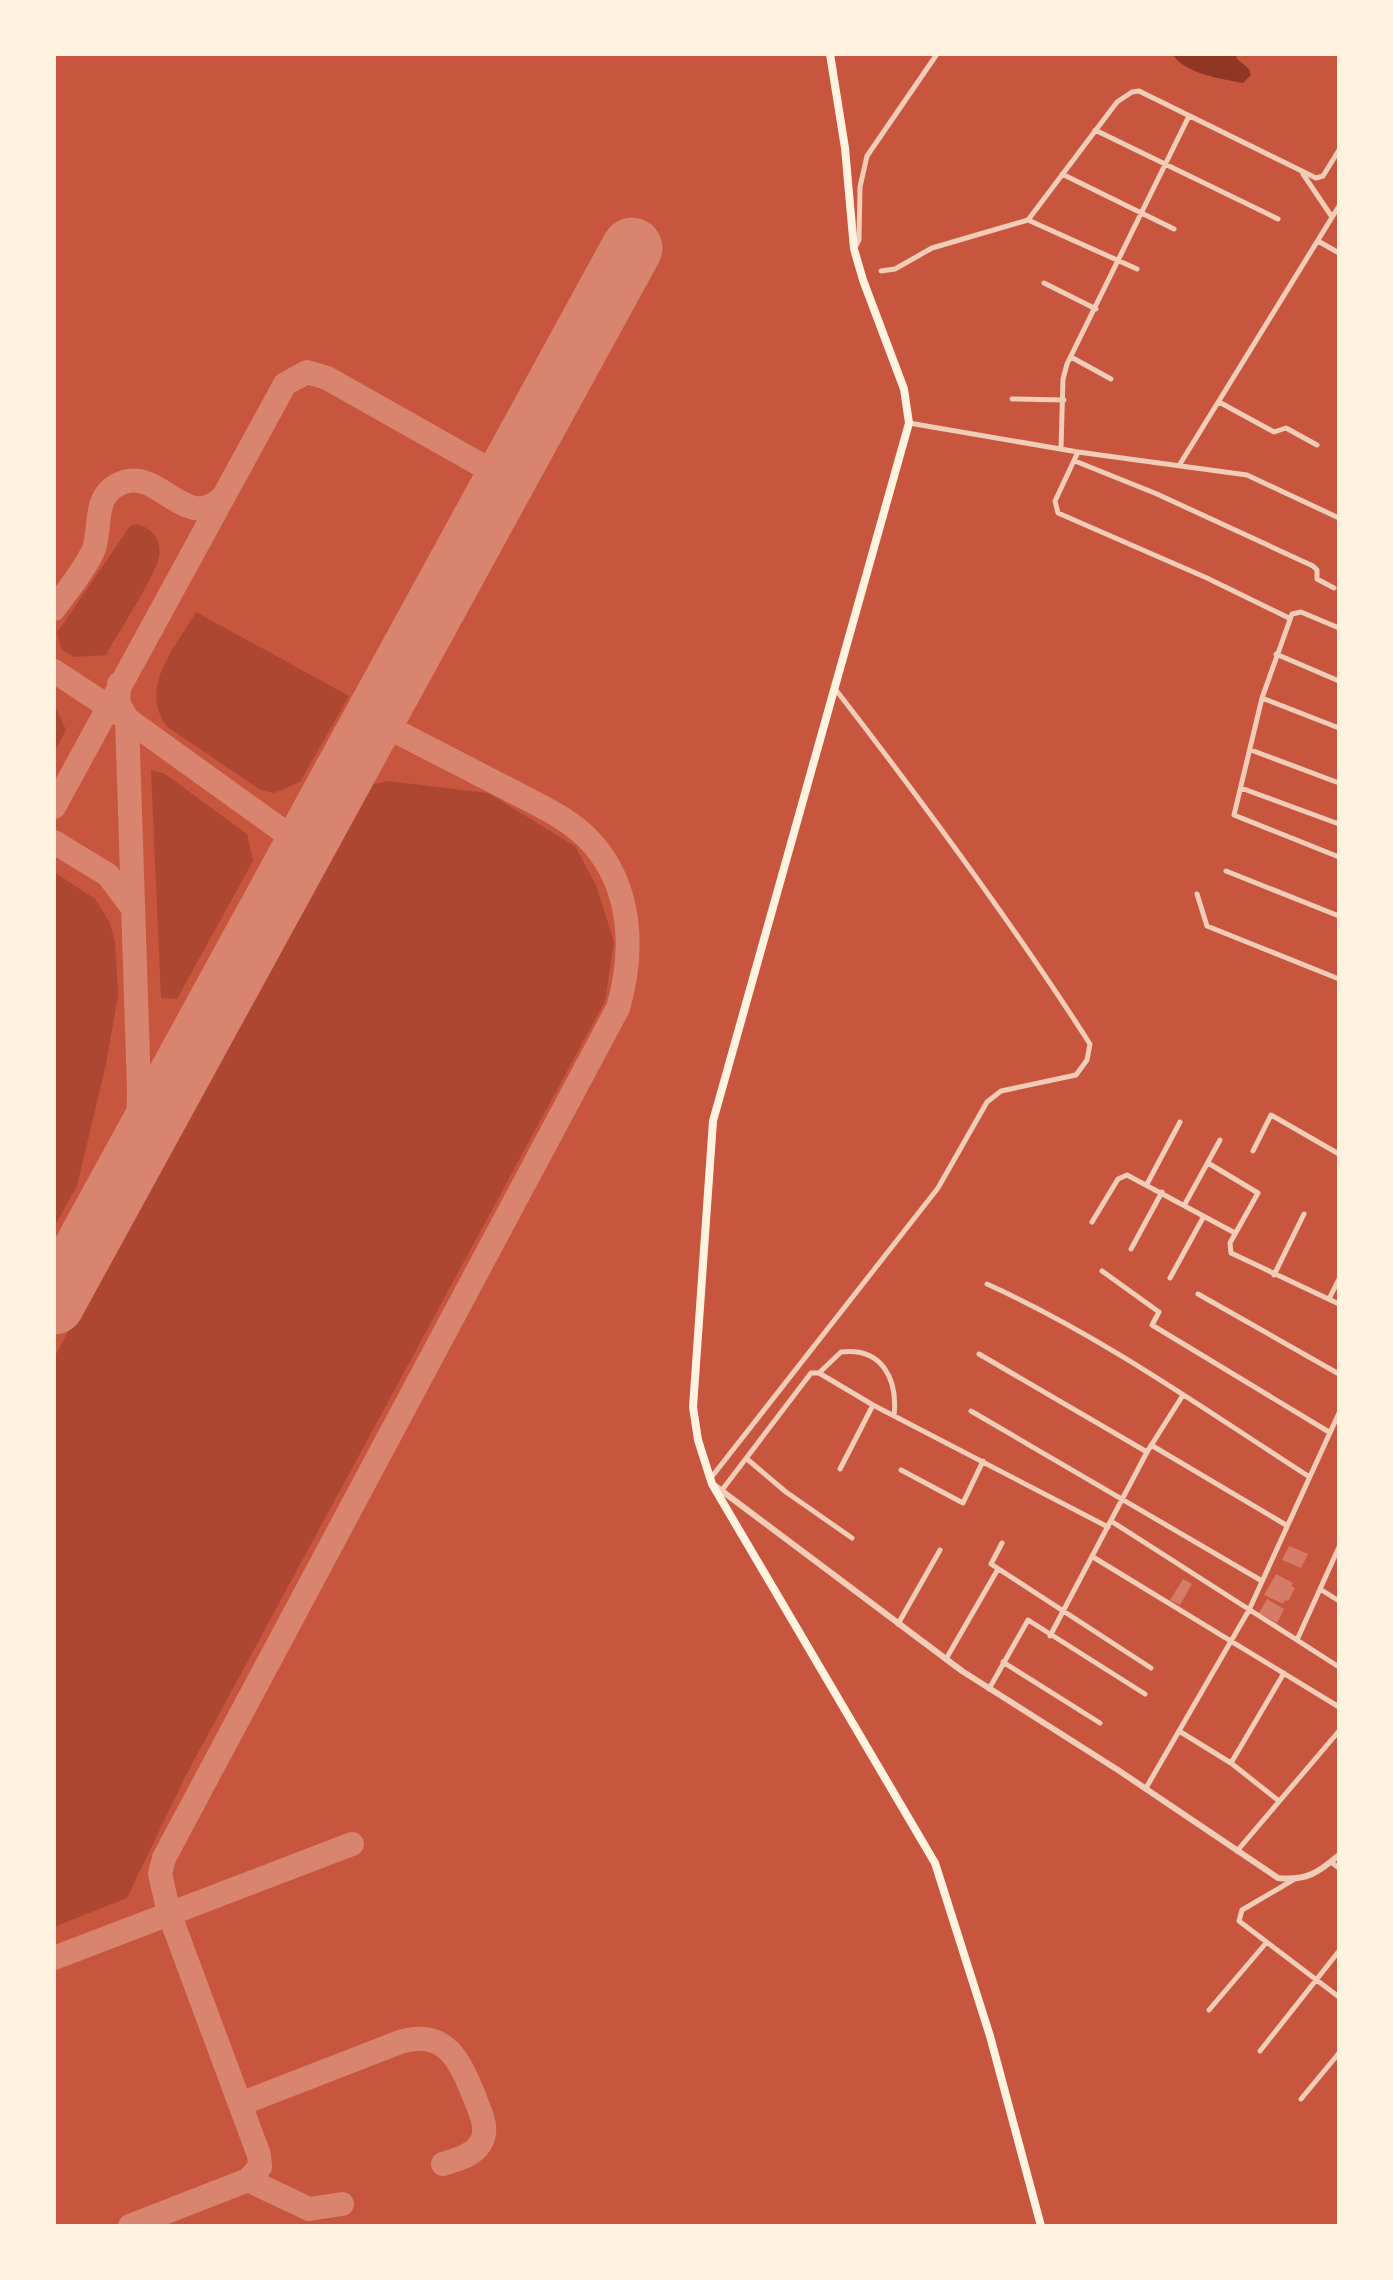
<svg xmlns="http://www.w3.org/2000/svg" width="1393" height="2280" viewBox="0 0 1393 2280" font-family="Raleway,sans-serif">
	<rect width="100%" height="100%" fill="#c8553d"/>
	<path fill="#ae4732" d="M137,524C152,528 162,540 159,557C155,577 117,634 106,655L74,657L62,650L57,633L130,526Z
		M196,612L349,696L300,782L274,793L259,789L166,726C139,686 175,648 196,612Z
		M54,704L66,730L54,752Z
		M151,770L165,774L247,834L253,861L177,999L161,998Z
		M388,781L488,793L575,846L596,885L614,942L605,1001L185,1777L127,1898L54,1927V1358L365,786Z
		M54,872L95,899L110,923L115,941L118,995L106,1064L77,1186L54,1227Z"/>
	<path fill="#8f3625" d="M1238,54L1236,58L1249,69L1251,75L1243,83C1222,79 1186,74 1173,55Z"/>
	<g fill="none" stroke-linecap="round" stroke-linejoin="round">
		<path stroke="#d8846e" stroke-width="24" d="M54,609C67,591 84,571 93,551C103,527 90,494 124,482C160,470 186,532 222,498
			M54,671L127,719L305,847
			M119,684L118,702L127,719L139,1090L138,1152
			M54,807L285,384L307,372L327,378L506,479
			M54,842L108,875L132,907
			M139,1090H161L176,1082
			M54,1958L352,1844
			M240,2104L400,2042C447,2028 460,2062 475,2098C480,2113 490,2129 480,2144C473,2156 455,2160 443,2164
			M248,2180L309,2209L342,2204
			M130,2226L248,2180L260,2167L259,2155L169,1913L160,1874L164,1858L618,1008C634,953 633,889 592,843C569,817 532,802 502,786C459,764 417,742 374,720"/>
		<path stroke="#d8846e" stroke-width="61" d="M54,1304L632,248"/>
	</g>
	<path fill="#d67c66" d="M1289,1546L1308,1554L1301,1568L1282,1560Z
		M1276,1574L1293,1583L1291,1586L1295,1588L1288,1601L1285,1600L1283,1604L1264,1595Z
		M1183,1579L1192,1584L1180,1605L1170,1600Z
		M1267,1599L1284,1609L1277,1623L1259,1613Z"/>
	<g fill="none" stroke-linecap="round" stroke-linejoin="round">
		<path stroke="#f1ccb7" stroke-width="5" d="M1095,130L1278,219
			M1062,174L1174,229
			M1303,174L1332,217
			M1028,220L1137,269
			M1318,241L1339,253
			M855,248L859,240L860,187L867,156L937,54
			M881,271L895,269L932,248L1028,220L1117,102L1132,92L1139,91L1316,178L1323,176L1339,150
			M1044,283L1096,309
			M1071,357L1111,379
			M1012,399L1064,400
			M1219,402L1274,432L1286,428L1317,445
			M909,423L1078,452L1055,501L1058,513L1207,578L1289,618
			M1061,448L1063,379L1067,364L1189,116
			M1078,452L1247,475L1339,518
			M1075,461L1157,494L1313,566L1317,570V579L1334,588
			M1180,464L1339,206
			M1339,628L1301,612L1292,614L1262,698L1234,815L1339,857
			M1276,654L1339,681
			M1262,698L1339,728
			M1251,750L1339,783
			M1241,788L1339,824
			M1226,871L1339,916
			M1197,894L1207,926L1339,979
			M1253,1151L1271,1115L1339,1154
			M1208,1163L1258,1193L1230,1243L1231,1253L1339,1304
			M1147,1184L1180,1122
			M1185,1204L1220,1140
			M1092,1222L1118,1179L1127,1175L1235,1233
			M1131,1249L1162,1192
			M1102,1271L1159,1312L1152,1325L1329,1432
			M1274,1275L1304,1214
			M1170,1278L1204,1216
			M987,1284C1100,1335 1204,1409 1308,1476
			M1198,1294L1339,1374
			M1329,1299L1339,1279
			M979,1354L1147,1452
			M819,1373L873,1405L1108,1527
			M971,1411L1262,1581
			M1151,1445L1286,1525
			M747,1459L786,1492L852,1538
			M840,1469L873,1405
			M901,1470L963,1503L983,1461
			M710,1479L938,1188L987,1102L1001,1091L1076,1075L1087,1060L1090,1044C1011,921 925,805 836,690
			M722,1490L811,1373H819L841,1352C882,1347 898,1379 894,1416
			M1111,1521L1339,1667
			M1002,1543L991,1564L1151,1668
			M1093,1557L1339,1707
			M1320,1589L1339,1601
			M898,1624L940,1550
			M1050,1636L1147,1452L1183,1395
			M1297,1640L1339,1547
			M946,1659L998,1569
			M1003,1662L1100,1723
			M989,1689L1028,1620L1145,1694
			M1179,1731L1231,1763L1279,1801
			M1231,1763L1284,1673
			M1146,1788L1249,1610L1339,1413
			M1237,1851L1339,1731
			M1331,1862L1339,1868
			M1293,1880L1242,1910L1239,1921L1339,1997
			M1209,2010L1266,1943
			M1260,2051L1339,1951
			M1301,2099L1339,2053"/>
		<path stroke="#f1ccb7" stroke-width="6" d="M714,1485L962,1671L1118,1770L1278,1878C1306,1881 1318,1873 1339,1855"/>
		<path stroke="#fff3e0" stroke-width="8" d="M830,54L845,148L854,249L863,280L904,389L909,423L713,1121L693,1407L698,1440L712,1484L935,1863L990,2036L1041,2226"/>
	</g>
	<rect width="1393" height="2280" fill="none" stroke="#fff3e0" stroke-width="112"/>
</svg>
